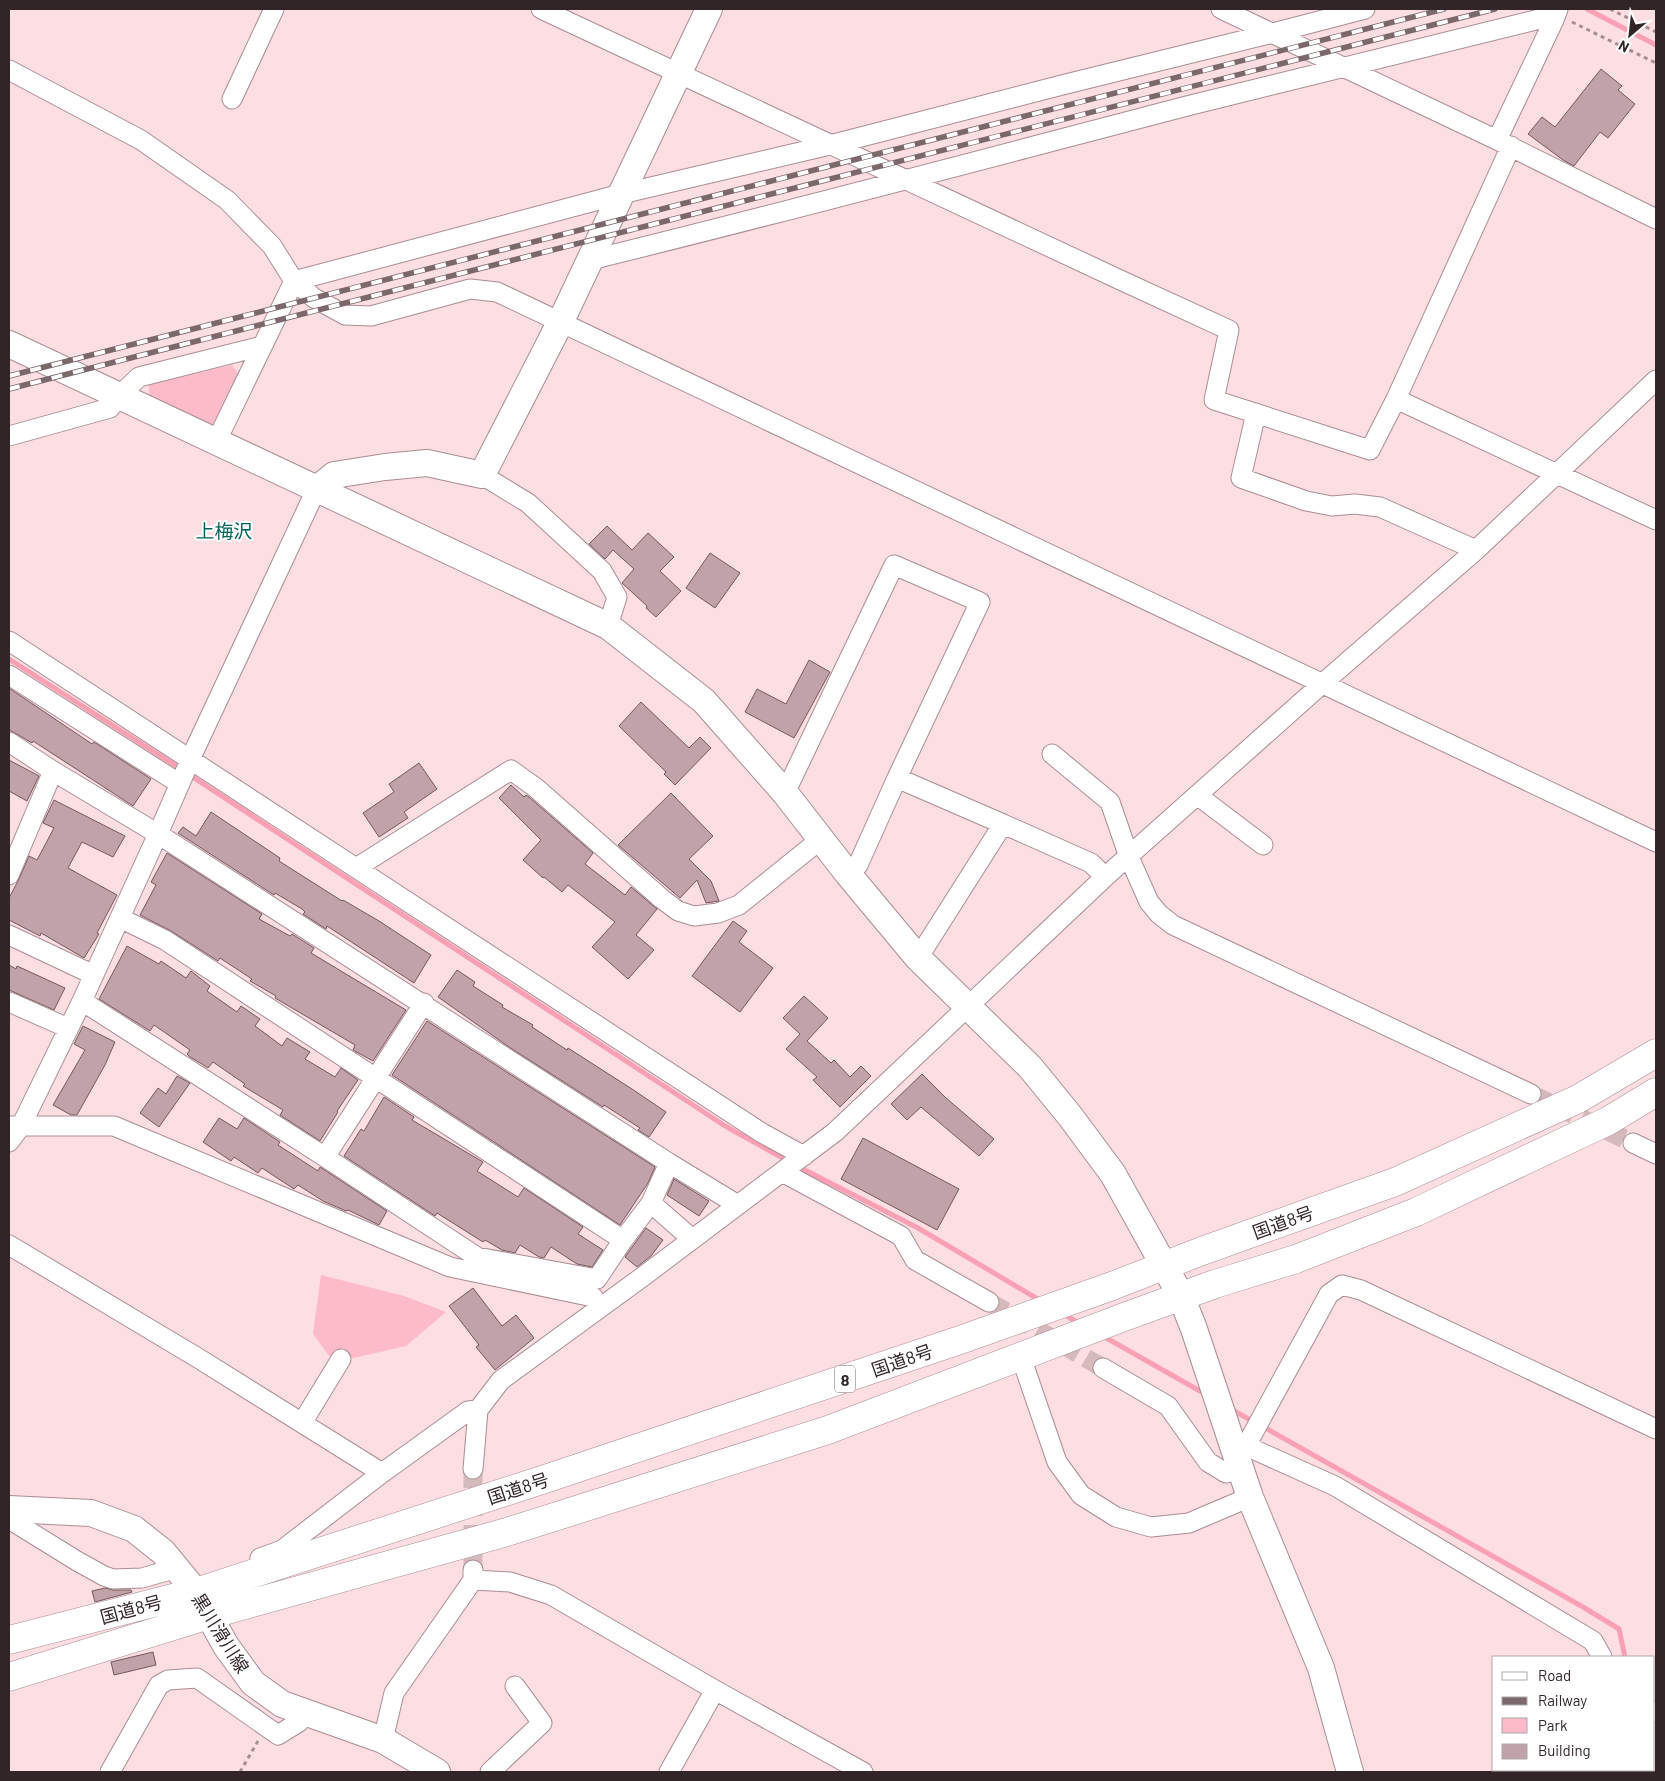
<svg xmlns="http://www.w3.org/2000/svg" width="1665" height="1781" viewBox="0 0 1665 1781" font-family="Barlow,'Noto Sans JP',sans-serif">
	<rect width="100%" height="100%" fill="#fddee3"/>
	<path fill="#fdbac8" d="M232,365L240,377L213,427L149,396V385Z
		M321,1275L404,1296L446,1312L406,1346L349,1359L330,1357L313,1334Z"/>
	<g fill="none" stroke-linecap="round" stroke-linejoin="round">
		<path stroke="#faa0b5" stroke-width="5" d="M1587,9L1656,45
			M9,659L181,769
			M188,774L725,1126L788,1161
			M797,1166L918,1228L1041,1301
			M1062,1313L1080,1324
			M1101,1335L1207,1395
			M1229,1408L1254,1422
			M1262,1426L1583,1607L1619,1629L1625,1657
			M1636,1770L1637,1772"/>
	</g>
	<path fill="#c0a2a8" stroke="#73595f" d="M1601,69L1622,86L1618,90L1635,104L1608,138L1600,132L1574,166L1563,160L1528,134L1542,117L1555,127Z
		M607,526L632,550L648,533L674,557L660,571L681,591L656,617L646,608L647,606L622,583L634,569L613,550L605,559L589,544Z
		M710,553L740,573L715,608L686,588Z
		M809,660L830,672L794,738L745,712L757,689L786,704Z
		M9,688L92,744L94,742L151,779L133,806L33,741L32,743L15,733L9,730Z
		M641,702L689,748L700,737L711,748L675,785L664,774L666,772L619,726Z
		M9,760L39,776L27,801L9,791Z
		M419,763L437,789L404,812L408,818L379,837L363,813L394,792L389,784Z
		M511,785L524,797L526,795L529,797L593,853L585,864L625,895L631,887L657,909L636,935L654,950L628,979L592,947L615,922L568,885L562,892L544,877L543,878L523,860L541,840L499,798Z
		M671,793L713,836L689,859L711,881L719,901L706,903L697,880L680,898L618,845Z
		M54,800L125,836L113,857L82,842L68,868L117,895L97,933L99,934L84,958L41,933L40,936L9,920V898L19,879L29,856L37,860L54,828L43,823Z
		M211,812L280,858L279,861L342,901L343,900L379,921L431,955L414,983L327,926L326,929L303,914L305,912L302,909L275,893L274,895L178,833L183,827L196,836Z
		M167,853L262,914L259,919L290,936L292,934L314,948L311,953L406,1010L373,1061L353,1050L355,1045L275,998L276,996L250,981L252,979L220,958L218,961L171,931L140,915L156,885L151,882Z
		M733,921L747,931L739,942L773,968L740,1012L692,976Z
		M127,946L159,964L161,961L186,978L191,971L210,986L207,991L237,1012L241,1006L260,1019L255,1026L282,1046L287,1038L310,1052L305,1059L335,1077L341,1068L358,1080L337,1111L338,1112L320,1141L280,1115L283,1110L243,1086L245,1084L213,1062L208,1068L202,1064L190,1057L187,1054L190,1050L154,1025L150,1031L99,999Z
		M9,965L16,969L17,966L65,988L54,1010L9,990Z
		M457,970L475,982L473,986L503,1005L502,1007L533,1025L532,1027L567,1050L568,1048L632,1089L666,1112L649,1137L638,1130L640,1128L604,1105L603,1107L509,1047L438,997Z
		M804,996L828,1018L807,1041L831,1063L834,1060L850,1077L861,1066L871,1076L840,1107L813,1080L817,1077L786,1049L800,1034L783,1018Z
		M427,1021L655,1167L648,1183L620,1225L392,1075Z
		M83,1026L115,1042L105,1065L77,1115H71L53,1105L85,1050L74,1044Z
		M922,1074L946,1098L994,1139L979,1156L921,1107L907,1120L891,1104Z
		M177,1076L190,1083L159,1127L140,1113L158,1088L166,1094Z
		M384,1097L414,1117L412,1120L483,1162L477,1171L518,1197L524,1188L583,1227L578,1234L603,1250L592,1267L577,1264L551,1247L544,1258L539,1257L520,1245L515,1253L502,1250L485,1240L483,1242L437,1213L435,1216L344,1156L361,1129L364,1131Z
		M219,1118L237,1129L244,1118L280,1142L278,1145L318,1171L320,1167L387,1211L379,1225L348,1210L346,1211L323,1201L298,1185L294,1189L262,1168L258,1173L234,1157L231,1161L203,1142Z
		M863,1138L959,1189L937,1230L841,1179Z
		M674,1179L709,1201L699,1216L667,1195Z
		M646,1228L663,1240L651,1256L637,1267L625,1257Z
		M473,1288L502,1326L516,1315L534,1338L495,1370L476,1347L479,1345L449,1306Z
		M105,1588L113,1590H131L132,1592L95,1602L92,1591Z
		M153,1652L156,1665L114,1675L111,1662Z"/>
	<g fill="none" stroke-linecap="round" stroke-linejoin="round">
		<path stroke="#d4b9bd" stroke-width="19" stroke-dasharray="19 9" stroke-linecap="butt" d="M1531,1094L1633,1143
			M989,1302L1103,1368
			M473,1469V1570"/>
		<defs>
			<path id="street" d="M541,9L1116,278L1229,330L1214,400L1370,450L1396,399L1656,520
				M1221,9L1497,140L1656,219
				M9,70L141,140L227,200L272,246L294,281L314,298L345,315L371,316L470,289L497,292L1656,842
				M232,99L274,9
				M1497,140L1554,20L1558,9
				M590,260C791,211 991,157 1191,105C1313,74 1435,46 1556,15
				M1396,399L1511,146
				M1256,413L1241,478L1306,501L1332,506L1355,504L1380,507L1476,550
				M9,436L110,408L119,396L139,377L262,346
				M216,442L294,281L621,194L830,145L1066,84L1273,33L1365,9
				M482,475L528,503L602,571L617,597L608,626
				M9,641L356,868L511,770L536,788L662,899L678,911L694,916L718,913L739,905L821,839
				M9,675L180,784
				M9,742L53,771
				M1052,754L1110,802L1129,857L1149,902L1159,914L1173,925L1531,1094
				M785,793L894,565L980,602L897,778
				M1197,795L1263,845
				M356,868L762,1133L804,1156
				M848,874L858,865L897,778L1003,824
				M9,875L53,771L158,834L669,1163L651,1203
				M120,918L165,940L623,1240L651,1203L692,1239
				M9,935L94,975
				M918,958L1003,824L1091,863L1105,877
				M82,1001L325,1157L477,1257L597,1279L623,1240
				M9,1002L68,1028
				M10,1126H114L450,1267L593,1297
				M9,1142L21,1126L82,1001L158,834L194,751L316,490
				M1633,1143L1656,1154
				M325,1157L424,1003
				M669,1163L738,1205
				M782,1172L901,1236L915,1260L989,1302
				M9,1245L198,1358L382,1473
				M1021,1357L1057,1462L1081,1495L1116,1517L1151,1527L1189,1523L1250,1497
				M1103,1368L1168,1406L1208,1462L1226,1473L1241,1469
				M302,1423L341,1359
				M1246,1446L1329,1294L1342,1285L1361,1290L1656,1429
				M1235,1449L1246,1446L1335,1486L1593,1641L1602,1657
				M473,1469L478,1410L501,1380L645,1275L835,1132L1105,877L1323,683L1476,550L1656,380
				M9,1519L77,1561L104,1576L113,1579L142,1578L177,1568
				M260,1558L282,1550L382,1473L468,1411L478,1410
				M473,1580L510,1582L551,1595L715,1690L863,1772
				M1654,1712L1656,1711
				M383,1740L394,1693L473,1580V1570
				M1615,1770V1772
				M110,1772L159,1685L168,1680L197,1678L278,1735L299,1722L305,1714
				M490,1772L542,1723L515,1686
				M669,1772L715,1690"/>
			<path id="secondary" d="M9,344L608,626L704,701L785,793L848,874L918,958L1030,1067L1070,1116L1113,1174L1181,1296L1194,1329L1250,1497L1321,1668L1350,1772
				M316,490L334,475L385,467L427,463L482,475L561,321L709,9
				M9,1509L91,1513L134,1529L163,1552L196,1592L226,1646L253,1683L282,1704L383,1740L437,1772"/>
			<path id="highway" d="M9,1640L196,1592L545,1479L963,1339L1112,1286L1202,1251L1395,1182L1578,1099L1656,1053
				M9,1677L209,1615L507,1532L828,1430L1124,1317L1215,1284L1296,1259L1416,1212L1608,1121L1656,1092"/>
		</defs>
		<use href="#street" stroke="#a98d92" stroke-width="21"/>
		<use href="#secondary" stroke="#a98d92" stroke-width="28"/>
		<use href="#highway" stroke="#a98d92" stroke-width="29"/>
		<path stroke="#a68f93" stroke-width="3" stroke-dasharray="4 4" stroke-linecap="butt" d="M1610,9L1656,32
			M1572,22L1656,63
			M240,1772L258,1741"/>
		<use href="#street" stroke="#fff" stroke-width="19"/>
		<use href="#secondary" stroke="#fff" stroke-width="26"/>
		<use href="#highway" stroke="#fff" stroke-width="28"/>
		<defs>
			<path id="rail" d="M9,376L1444,9
				M9,389L1495,9"/>
		</defs>
		<use href="#rail" stroke="#7b686b" stroke-width="5.5"/>
		<use href="#rail" stroke="#fff" stroke-width="4" stroke-dasharray="11" stroke-linecap="butt"/>
	</g>
	<g text-anchor="middle" dominant-baseline="central" stroke-width="4" stroke-linejoin="round" paint-order="stroke">
		<rect fill="#fff" stroke="#6f6668" stroke-width="1" x="835" y="1365.5" width="20" height="27" rx="4"/>
		<g font-size="16" font-weight="bold" fill="#312527">
			<text x="845" y="1379">8</text>
		</g>
		<g font-size="18" fill="#312527" stroke="#fff">
			<text transform="translate(1283 1222) rotate(-20)">国道8号</text>
			<text transform="translate(902 1360) rotate(-19)">国道8号</text>
			<text transform="translate(518 1488) rotate(-18)">国道8号</text>
			<text transform="translate(131 1609) rotate(-15)">国道8号</text>
			<text transform="translate(221 1633) rotate(58)">黒川滑川線</text>
		</g>
		<g font-size="19" fill="#00645b" stroke="#fff">
			<text x="224" y="530">上梅沢</text>
		</g>
	</g>
	<rect width="1665" height="1781" fill="none" stroke="#312527" stroke-width="20"/>
	<rect x="1492" y="1656" width="162" height="115" fill="#ffffff" stroke="#ada8a9"/>
	<rect x="1502" y="1672" width="25" height="8" fill="#ffffff" stroke="#ada8a9"/>
	<text x="1538" y="1681" font-size="15" fill="#312527">Road</text>
	<rect x="1502" y="1697" width="25" height="8" fill="#7b686b" stroke="#ada8a9"/>
	<text x="1538" y="1706" font-size="15" fill="#312527">Railway</text>
	<rect x="1502" y="1718" width="25" height="15" fill="#fdbac8" stroke="#ada8a9"/>
	<text x="1538" y="1731" font-size="15" fill="#312527">Park</text>
	<rect x="1502" y="1744" width="25" height="15" fill="#c0a2a8" stroke="#ada8a9"/>
	<text x="1538" y="1756" font-size="15" fill="#312527">Building</text>
	<g transform="translate(1630 35) rotate(208)" stroke="#ffffff" stroke-width="4" paint-order="stroke">
	<path d="M0-4L9 19L0 12L-9 19Z" fill="#312527"/>
	<text y="-8" font-size="14" font-weight="bold" text-anchor="middle" fill="#312527">N</text>
	</g>
</svg>
